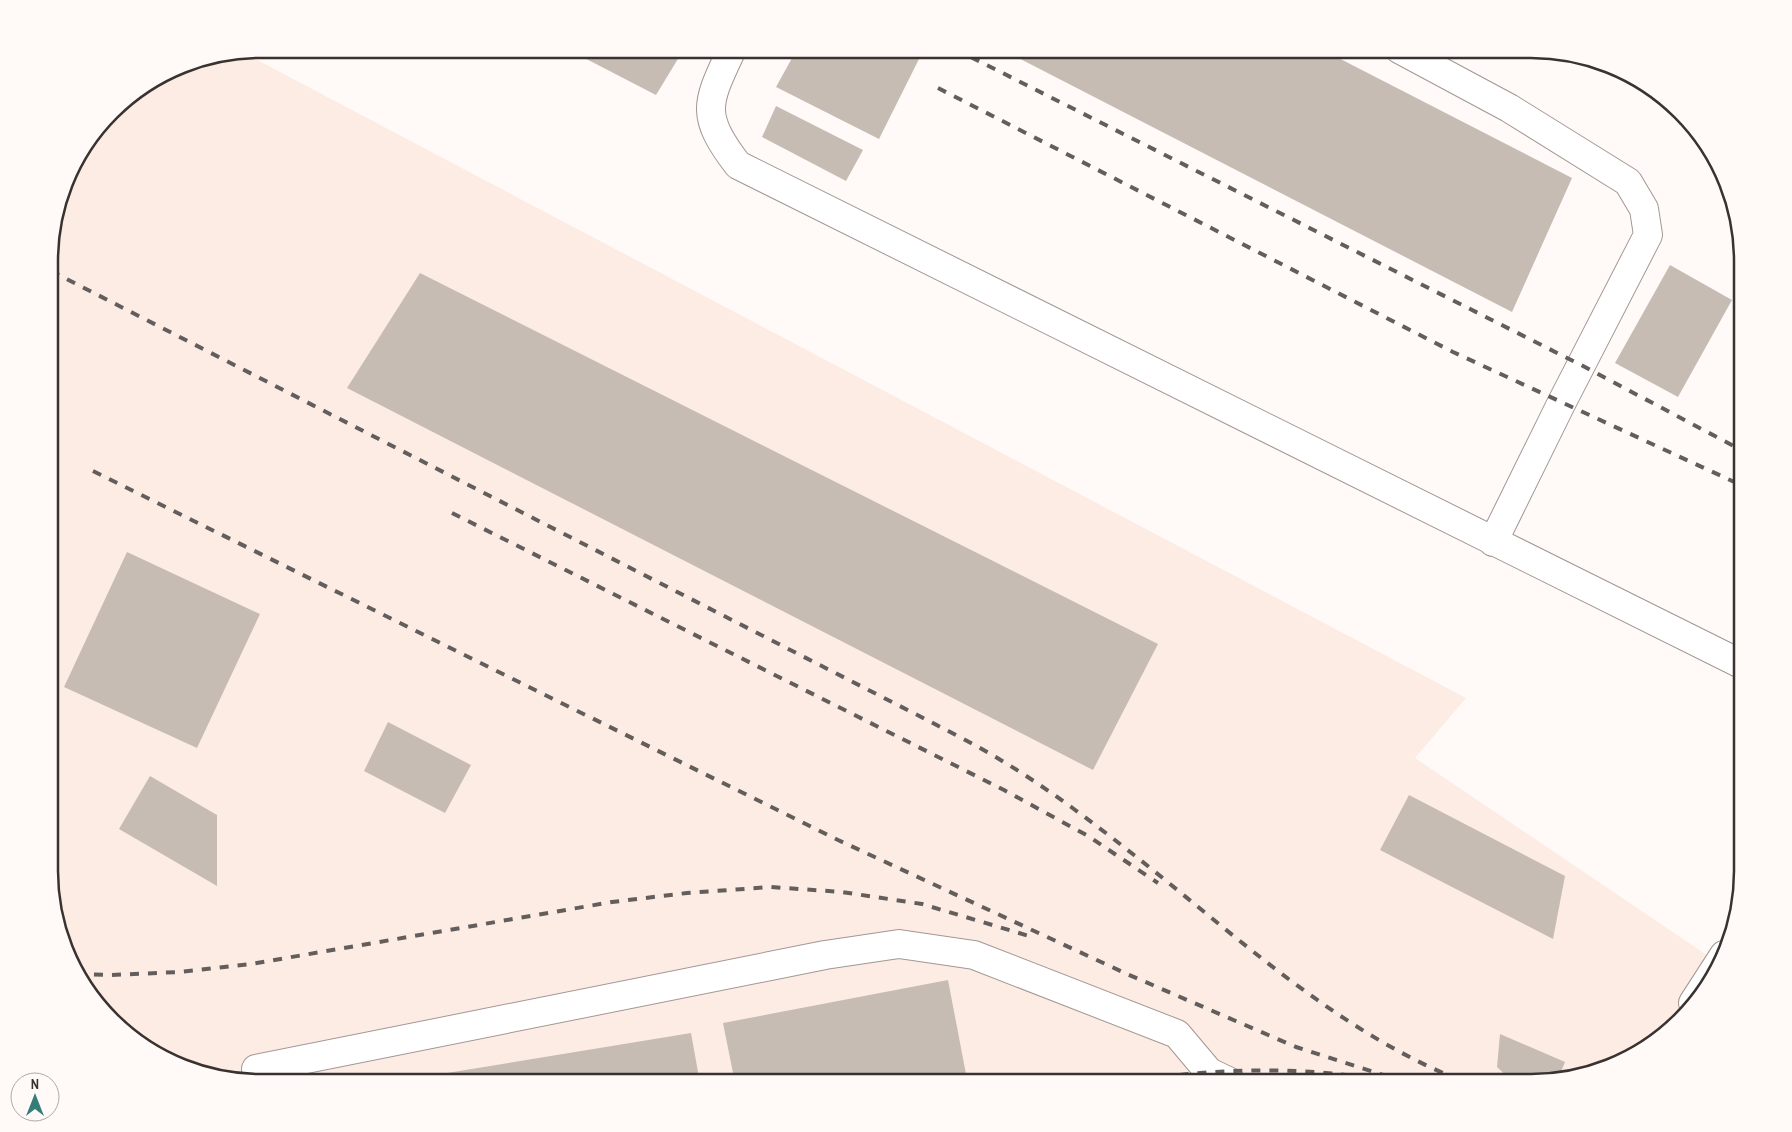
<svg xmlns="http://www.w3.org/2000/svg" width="1792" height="1132" viewBox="0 0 1792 1132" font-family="'Archivo Narrow',sans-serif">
	<rect width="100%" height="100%" fill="#fff9f7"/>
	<path fill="#fdece4" d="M242,52L1466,698L1415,758L1720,964L1708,989L1637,1055L1545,1083H261L193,1072L143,1048L77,977L51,899V234L71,167L121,102L180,65Z"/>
	<path fill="#c7bcb4" d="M567,49H684L656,95Z
		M797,49H924L879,139L776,87Z
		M1001,49H1321L1572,178L1512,312Z
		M776,106L863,150L846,181L762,137Z
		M1670,265L1732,300L1678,397L1615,363Z
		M420,273L1158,644L1093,770L347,388Z
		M127,552L260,614L197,748L64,687Z
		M388,722L471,765L445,813L364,771Z
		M150,776L217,815V886L119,829Z
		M1409,795L1565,876L1553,939L1380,850Z
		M948,980L966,1074L918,1083H735L723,1023Z
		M691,1033L700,1083H392V1082Z
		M1500,1034L1565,1062L1558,1079L1545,1083H1514L1497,1067Z"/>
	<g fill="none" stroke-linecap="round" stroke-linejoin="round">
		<defs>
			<path id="minor" d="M732,49C707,103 699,114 738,165L1743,665
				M1399,49L1509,108L1628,182L1644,209L1648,235L1561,404L1493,542
				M1693,1003L1724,955
				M256,1069L825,955L899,944L974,955L1177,1034L1209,1072L1232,1083"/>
		</defs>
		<use href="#minor" stroke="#a39791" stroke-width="30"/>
		<use href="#minor" stroke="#fff" stroke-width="28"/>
		<path stroke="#635e5c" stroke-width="4" stroke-dasharray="9 9" stroke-linecap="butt" d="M955,49L1581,365L1743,451
			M938,88L1453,352L1743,486
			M51,271L929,721C952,733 976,745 999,759C1046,787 1091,821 1134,855C1239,938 1340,1034 1467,1083
			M93,471L838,840L1127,974L1296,1047L1408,1083
			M452,513L1004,790L1088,836L1158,883
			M76,974L111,975L180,972L251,964L612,902L687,893L771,887L842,892L922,904L1029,936
			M1108,1083C1128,1079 1148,1078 1169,1076C1240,1068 1311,1068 1382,1080"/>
	</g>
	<path d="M0 0H1792V1132H0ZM261 58H1531A203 203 0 0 1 1734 261V871A203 203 0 0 1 1531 1074H261A203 203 0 0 1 58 871V261A203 203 0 0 1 261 58Z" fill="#fff9f7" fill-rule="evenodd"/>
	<path fill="none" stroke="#383331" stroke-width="2.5" d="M261 58H1531A203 203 0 0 1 1734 261V871A203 203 0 0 1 1531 1074H261A203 203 0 0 1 58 871V261A203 203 0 0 1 261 58Z"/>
	<g transform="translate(35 1097)"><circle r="24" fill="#fff9f7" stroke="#afaaa8"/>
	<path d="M0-4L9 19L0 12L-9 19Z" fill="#357d78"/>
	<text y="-8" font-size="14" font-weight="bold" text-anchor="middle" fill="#383331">N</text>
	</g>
</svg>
